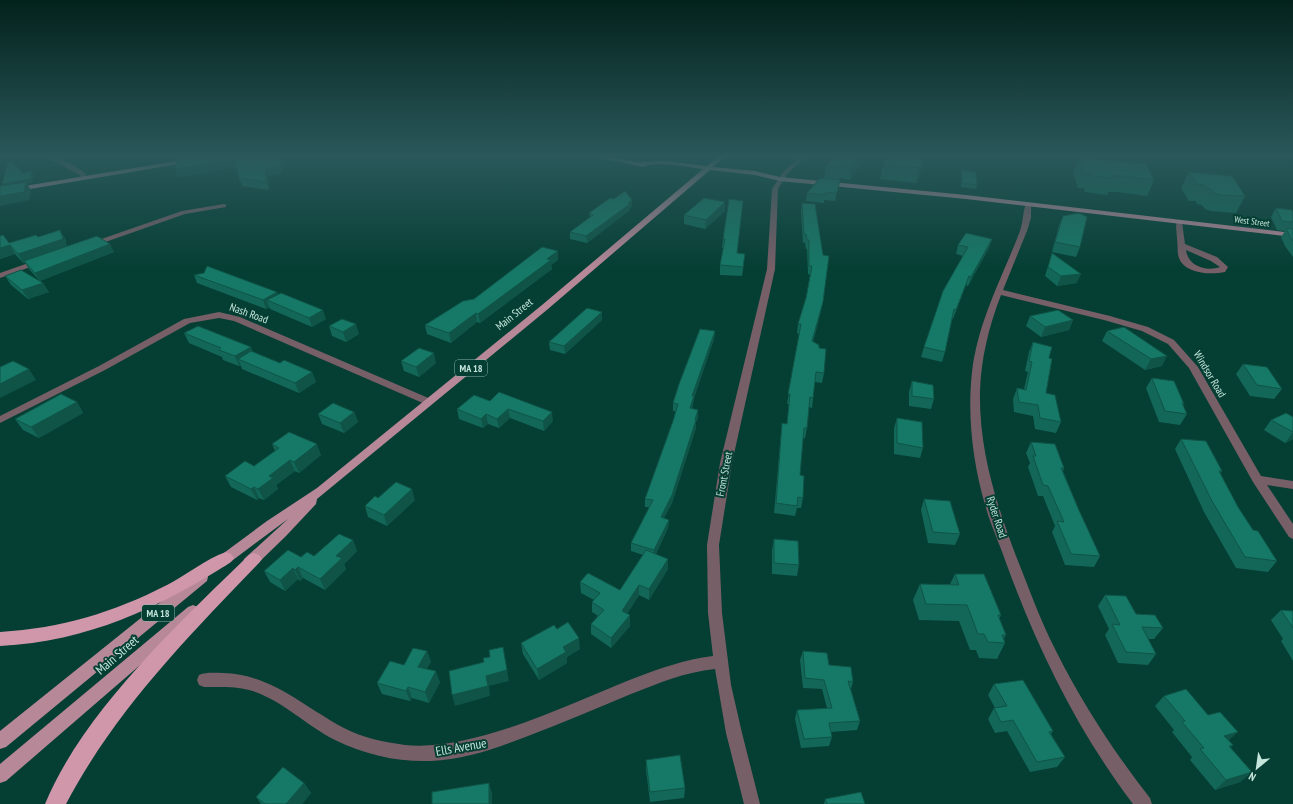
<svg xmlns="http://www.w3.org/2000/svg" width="1293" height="804" viewBox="0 0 1293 804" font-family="'PT Sans Narrow',sans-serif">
	<rect width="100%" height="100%" fill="#053e33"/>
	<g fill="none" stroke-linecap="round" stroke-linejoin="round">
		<path fill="#775f67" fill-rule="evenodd" d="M44,156C58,156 74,165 85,173L86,178L81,179L80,175Z
			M801,156H807L787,174L778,189L775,269L732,463L719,545L722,613L731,685L742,733L760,804H744L726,733L715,669C685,672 659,683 631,694C597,708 562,723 528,736C497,748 464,760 431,761C397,762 366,755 335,740C305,725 281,699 249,690C235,686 219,687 204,687L199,685L197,680L199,675C206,672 215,673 223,673C271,674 304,707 344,728C363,738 384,742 405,745C473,752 569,704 632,679C659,669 685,659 713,656L708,613L707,545L720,463L767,269L772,189L783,172Z
			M1026,203L1031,204V218L1027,231L1003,290L1110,316L1148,327L1174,340L1198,367L1261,476L1293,481V489L1267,485L1293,524V539L1289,537L1253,482L1189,368L1168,344L1142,331L1104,320L1001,295C989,326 981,358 980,392C979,450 996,503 1016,556C1029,588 1040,620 1056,651C1082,703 1114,752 1150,798L1152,804H1133C1077,730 1037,648 1005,560C999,542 991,526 986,508C973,465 967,417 972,372C978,321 1002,278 1020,231C1023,222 1023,211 1026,203Z
			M224,204L226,205V207L185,214L94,246L87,244L182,211Z
			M1177,221L1182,222L1185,244L1217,257L1228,267L1225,272C1211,275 1185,274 1179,258C1177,253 1178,245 1177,239C1177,233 1175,226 1177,221ZM1186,250L1211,261L1220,267C1206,272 1188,266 1186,250Z
			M37,260H43L44,262L0,278V273Z
			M219,312L240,317L433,400L434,402L429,405L425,404L234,321L219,318L190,323L105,370L0,423V416L99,366L184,319Z"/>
		<path fill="#b78898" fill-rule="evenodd" d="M591,156H603L636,162L666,161L707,166L719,156H725L713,167L755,171L780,177L966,195L1293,233V237L966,199L780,181L755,175L710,170L548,309L317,499L316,504L286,536L254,567L249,568L244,567L243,563L244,559L288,519L225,566L221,567L217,566L215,562L217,558L267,521L317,488L542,305L703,169C688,167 656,160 643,167Z
			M189,159L191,160V162L0,194V190Z
			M202,572L207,573L208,577L207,581L6,747L0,749V731L197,573Z
			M193,605L198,607L200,611L198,615L6,781L0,783V764L188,607Z"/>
		<path fill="#d097ab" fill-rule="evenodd" d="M226,552L231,554L234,558L231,562C157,609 89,641 0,646V632C62,628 112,613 167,585C187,575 205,559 226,552Z
			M254,553L259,555L262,559L259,563C187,638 115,711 66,804H45C83,712 178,624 249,555Z"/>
	</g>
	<path fill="#136758" d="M180,156H283L287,159L281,174L268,176L269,190L242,186L239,178L237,167L178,177L175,169L182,159Z
		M773,156H793L790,159Z
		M811,156H868L849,180L840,178L835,201L824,200V203L806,201L807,193L824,178L826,166L832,160Z
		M886,156H925L922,168L916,183L880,179L883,165Z
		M1079,157L1154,180L1147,196L1118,192H1108L1107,195L1085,192L1084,188H1078L1073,173Z
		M962,170L977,185L976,189L961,187V174Z
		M1189,172L1245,196L1236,213L1211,211L1205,209L1202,205L1197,204L1196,201H1189L1181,188Z
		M802,203L823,302L821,311L813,342L819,348L824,373L822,383L815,382L812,408L809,407L807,428L805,438H803L800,475L803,498L801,508H797L795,516L774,513L781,433L782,423L787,424L789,404H787L799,334L797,333L798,324L806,298L810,275L808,274L807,249H806L805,242L803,243L801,211Z
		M632,206L630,208V210L587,243L570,239V232L590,217L589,213Z
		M1276,208L1293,213V257L1285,246L1281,237L1285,231L1277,230L1271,217Z
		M742,210L737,253L744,263L742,276L720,275V265L724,248H722L723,239Z
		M725,211L705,229L684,224V215Z
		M1063,216L1080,247L1076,257L1052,252L1059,225Z
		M0,236L9,243L38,237L65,238L67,247L114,252L40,281L49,292L28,299L11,285L5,276L39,280L29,269L25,263H23L15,254L0,259Z
		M992,239L989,248L968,286L966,285L953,319H952L945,352L942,362L921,357L924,347L963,256L956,254L958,245Z
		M1052,253L1077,283L1057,286L1045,276L1049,263Z
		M558,260L551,265L552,269L480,323L477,322L451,343L427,334L425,325L474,299Z
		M194,275L277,292L278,294L326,319L312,327L270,309L269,307L266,309L197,283Z
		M1030,316L1073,320L1069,330L1041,337L1026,326Z
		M602,320L565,354L550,350L549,342Z
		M329,326L359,334L346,342L332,336Z
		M715,331L714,339L694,398L693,404L692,409L698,410V418L696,422V428L672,503L664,518L669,520L668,528L656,554L668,569L649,600L639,595L627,614L630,626L611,648L591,634V624L598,616L592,612V602L594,600L581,593L580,582L620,590L643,555L631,551V543L649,507H645V499L673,421L676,411H673V403Z
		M1107,331L1162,366L1145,370L1102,341Z
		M184,333L253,352L280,363L312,372L316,382L299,393L242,369L241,366H239L223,360L222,357L189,343Z
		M1033,342L1049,358L1046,393L1061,422L1056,433L1035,429L1033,416L1014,412L1013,399L1017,388L1024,389L1028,372L1025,371L1029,352Z
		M401,361L436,363L419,377L404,371Z
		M1243,364L1282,389L1274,399L1250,396L1236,374Z
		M1152,378L1184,404L1183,406L1187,414L1180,425L1159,422L1146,388Z
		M912,381L934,399L931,409L909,406V392Z
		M490,401L553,421L544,431L510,418L499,428L488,424L483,428L459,419L457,409Z
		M77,402L83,413L39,438L23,430L15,419Z
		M354,412L358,422L344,433L322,424L318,414Z
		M1293,417V439L1285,443L1264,430L1271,420Z
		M897,418L923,448L920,458L894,454V428Z
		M1181,439L1222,471L1220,473L1238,507L1253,530L1277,561L1268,572L1236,568L1204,512L1175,449Z
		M1031,442L1064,468L1063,471L1078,508L1100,556L1094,567L1065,565L1052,532L1055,526L1043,496H1038L1028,467L1030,463L1026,453Z
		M272,444L321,455L299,473L295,471L276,485L278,489L264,500L259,498L257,500L231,487L225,476L254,466L275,451Z
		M378,498L415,500L387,526L368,517L365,506Z
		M924,499L960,534L955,545L928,543L921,510Z
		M774,539L799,565L797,576L772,574V550Z
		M353,540L357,551L344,564L346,569L325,590L303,578L300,581L298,579L285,591L270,582L264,571L314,556Z
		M955,574L1001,615L999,619L1006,635L1004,638L1005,643L997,659L979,658L976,650H970L959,621L919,620L913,600L920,584H950Z
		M1105,595L1136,614L1163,628L1154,639H1148L1156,654L1148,665L1118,663L1105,635L1109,629L1098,606Z
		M1281,610L1293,611V661L1281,641L1283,639L1271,620Z
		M557,629L580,649L567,657V663L539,680L523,654L521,643Z
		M427,651L431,662L426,669L440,682L429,703L412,698L410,701L382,694L377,683L404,665Z
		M803,651L829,665L853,682L851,689L860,721L857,730L831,732L832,737L829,746L801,748L795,719L797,710L827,708L822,689L803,688L800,660Z
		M994,684L1053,731L1051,734L1065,757L1057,767L1030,772L1007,731L995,733L988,719L994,708H995L988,695Z
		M1164,696L1229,740L1233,745L1230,748L1252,772L1240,782L1215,790L1190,760L1192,757L1172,732L1174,730L1155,706Z
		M646,760L685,788L684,798L650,802L646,770Z
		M304,783L311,793L302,804H261L256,797Z
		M825,799L865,804H824Z"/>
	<path fill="#0f5447" d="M0,156H6L9,160L0,162Z
		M180,156H227L182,160Z
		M283,156H286L287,159L281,174L268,176L269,190L266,182L265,169Z
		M860,156H868L849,180L852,165Z
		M925,156L922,168L916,183L919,168Z
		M235,160L238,167L178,177L175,169Z
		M32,171L34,175L32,183L27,184L31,190L29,200L0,206V196L4,188L2,184Z
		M632,200V206L630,208V210L587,243L586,236Z
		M725,202V211L705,229L706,220Z
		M60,230L65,238L67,248L23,263L18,254Z
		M992,239L989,248L968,286L971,277Z
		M110,244L114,252L40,281L35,273Z
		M10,245L15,254L0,259V248Z
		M558,251V260L551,265L552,269L480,323L478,314Z
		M1081,274L1077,283L1057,286L1061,276Z
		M969,276L966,285L953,319L956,310Z
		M43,283L49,292L28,299L22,290Z
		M277,292L281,301L267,300L269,307L266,309L263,300Z
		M823,302L821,311L810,351L812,341Z
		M323,310L326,319L312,327L309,318Z
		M602,312V320L565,354L564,346Z
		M476,313L477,322L451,343L449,333Z
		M1073,320L1069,330L1041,337L1045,327Z
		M356,324L359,334L346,342L343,332Z
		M715,331L714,339L694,398L693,404L690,416L692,396Z
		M251,347L255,357L238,359L241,366H239L235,356Z
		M434,353L436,363L419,377L416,367Z
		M1167,356L1162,366L1145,370L1151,359Z
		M29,369L36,380L0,398V384Z
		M312,372L316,382L299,393L295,383Z
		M77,402L83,413L39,438L31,427Z
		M508,409L510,418L499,428L497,419Z
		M698,410V418L696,422V428L672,503L660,525L661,517Z
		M354,412L358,422L344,433L340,423Z
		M552,412L553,421L544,431L543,421Z
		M486,414L488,424L483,428L481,419Z
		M1293,432V439L1285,443Z
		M317,444L321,455L299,473L294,462Z
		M290,460L295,471L276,485L278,489L264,500L258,489L269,476Z
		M254,487L259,498L257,500L251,489Z
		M412,489L415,500L387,526L384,515Z
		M669,520L668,528L654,558V550Z
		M353,540L357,551L344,564L346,569L325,590L320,579L336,556Z
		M668,559V569L649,600V589Z
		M298,567L303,578L300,581L295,570Z
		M293,568L298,579L285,591L280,580Z
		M639,585V595L622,621V611Z
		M630,615V626L611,648V638Z
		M579,638L580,649L567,657V663L539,680L537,669L563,647Z
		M503,647L509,681L489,686L490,696L455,706L452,695L486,676Z
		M427,651L431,662L422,678L418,667Z
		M436,671L440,682L429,703L425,692Z
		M408,687L412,698L410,701L406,691Z
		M1238,732L1227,742L1224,736Z
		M1252,772L1240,782L1215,790L1226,780Z
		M304,783L311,793L302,804H286Z
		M489,783L492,793V804H489Z"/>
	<path fill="#167866" stroke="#0f5447" d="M208,156H283L279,167L265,169L266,182L239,178L235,160L175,169L177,159Z
		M835,156H860L852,165L843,164L842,167L826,166Z
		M886,156H925L919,168L883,165Z
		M1079,157L1146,164L1154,180L1125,176H1112L1113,178L1091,176L1090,172H1084Z
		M9,159L23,173L32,171L30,179L2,184Z
		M962,170L976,172L977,185L962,183Z
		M1189,172L1232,176L1245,196L1220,195L1213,192L1211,189L1206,188L1204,185L1197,184Z
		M820,178L840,180L837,193L826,192L825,195L807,193Z
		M26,182L24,192L0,196V186Z
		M625,191L632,200L628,203L630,204L586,236L570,232L593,215L589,213L610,198L614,199Z
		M704,198L725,202L706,220L684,215Z
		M729,199L743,201L737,253L745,254L743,267L720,265L725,239H723Z
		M802,203L815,204L823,255L829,256L823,302L812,341L819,345V348L826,349L824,373L816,372L813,398L810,397L807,428H804L800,475L804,476L803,498L798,497L797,506L776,503L782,423L787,424L790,394H788L801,324H798L806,298L812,266H809V240H807L806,234H804Z
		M1276,208L1292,210L1293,213V222L1282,221Z
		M1079,213L1087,217L1080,247L1055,242L1063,216Z
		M1286,228L1293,229V241L1290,237Z
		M60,230L63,239L18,254L10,245L0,248V236L3,235L9,243L36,235L38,237Z
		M966,233L992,239L971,277L969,276L956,310L954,309L945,352L924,347L943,291L968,247L958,245Z
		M97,236L110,244L35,273L24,261Z
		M542,247L558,251L547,259L551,260L478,314L476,313L449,333L425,325L463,301L474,299Z
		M1052,253L1081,274L1061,276L1048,267Z
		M207,266L277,292L263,300L194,275L204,273Z
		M21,270L43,283L22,290L5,276Z
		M281,293L323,310L309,318L267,300Z
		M587,308L602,312L564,346L549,342Z
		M1058,310L1073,320L1045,327L1030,316Z
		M342,319L356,324L343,332L329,326Z
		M198,326L251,347L235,356L219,350L221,348L184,333Z
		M1124,327L1167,356L1151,359L1107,331Z
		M700,329L715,331L692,396H694L690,408L698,410L695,420H696L672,495L661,517L669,520L654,550L631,543L653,500L645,499L673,421L678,404L673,403L679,384Z
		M1033,342L1052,347L1049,358L1052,359L1046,393L1055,395L1061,422L1040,418L1038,405L1019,402L1017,388L1026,390L1032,362L1029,361Z
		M419,348L434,353L416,367L401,361Z
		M251,351L280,363L284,360L312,372L295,383L238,359Z
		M13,361L29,369L0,384V367Z
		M1243,364L1267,367L1282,389L1257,385Z
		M1152,378L1174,381L1184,404L1182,403L1187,414L1165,411Z
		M912,381L933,385L934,399L912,396Z
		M499,392L552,412L543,421L508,409L497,419L486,414L481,419L457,409L474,395L490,401Z
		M61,394L77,402L31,427L15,419Z
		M333,403L354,412L340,423L318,414Z
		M1286,413L1293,417V432L1271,420Z
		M897,418L922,422L923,448L897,443Z
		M289,432L317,444L294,462L290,460L269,476L273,478L258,489L254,487L251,489L225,476L245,461L254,466L279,448L272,444Z
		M1181,439L1206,441L1222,471H1219L1238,507L1253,530L1258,531L1277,561L1245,557L1212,501Z
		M1031,442L1055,444L1064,468H1061L1078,508L1100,556L1071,554L1057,521L1064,522L1048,486L1043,485L1033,456H1036Z
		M396,482L412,489L384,515L365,506L375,496L378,498Z
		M924,499L950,501L960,534L933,532Z
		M339,534L353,540L336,556L342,558L320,579L298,567L295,570L293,568L280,580L264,571L288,550L301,557L307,552L314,556Z
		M774,539L798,541L799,565L774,563Z
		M646,550L668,559L649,589L639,585L622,611L630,615L611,638L591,624L604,610L592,602L600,593L580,582L588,573L620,590Z
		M955,574H984L1001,615H998L1006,635H1002L1005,643L988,642L984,634H978L967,605L926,604L920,584L959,585Z
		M1105,595L1126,596L1136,614L1155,615L1163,628L1142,627L1156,654L1126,652L1112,624L1120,625Z
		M1281,610L1293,611V628Z
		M568,622L579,638L563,647L566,652L537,669L521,643L554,625L557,629Z
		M503,647L507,670L486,676L488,686L452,695L449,671L484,662L483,658L490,657L489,650Z
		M413,648L427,651L418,667L436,671L425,692L408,687L406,691L377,683L390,661L404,665Z
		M803,651L827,653L829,665L851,667L853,682L848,681L860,721L829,723L832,737L804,739L797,710L832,708L824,680L805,678Z
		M1023,680L1053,731L1049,732L1065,757L1037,762L1013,720L1001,722L994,708L1007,706L994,684Z
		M1186,689L1208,715L1220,712L1238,732L1224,736L1233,745L1229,746L1252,772L1226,780L1200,749L1204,748L1182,722L1185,721L1164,696Z
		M680,755L685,788L650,792L646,760Z
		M283,767L304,783L286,804H265L256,797Z
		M489,783V804H432V792Z
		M861,792L865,804H827L825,799Z"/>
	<linearGradient id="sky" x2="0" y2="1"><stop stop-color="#03221c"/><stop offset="0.58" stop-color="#2a585b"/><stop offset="1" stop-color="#2a585b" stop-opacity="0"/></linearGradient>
	<rect width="1293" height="269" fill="url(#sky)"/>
	<g text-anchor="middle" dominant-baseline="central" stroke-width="4" stroke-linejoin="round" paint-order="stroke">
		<g font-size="9" fill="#c5e6dc" stroke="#053e33">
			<text transform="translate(1252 221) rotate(7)">West Street</text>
		</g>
		<g fill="#053e33" stroke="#8bb4a9" stroke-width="1">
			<rect x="455" y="360" width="32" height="16" rx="3"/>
			<rect x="142" y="605" width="32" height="16" rx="3"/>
		</g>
		<g font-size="10" font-weight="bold" fill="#c5e6dc">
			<text x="471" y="368">MA 18</text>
			<text x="158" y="613">MA 18</text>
		</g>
		<g font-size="11" fill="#c5e6dc" stroke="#053e33">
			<text transform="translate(249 313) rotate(20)">Nash Road</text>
			<text transform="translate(514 314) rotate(-39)">Main Street</text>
			<text transform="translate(1210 374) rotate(59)">Windsor Road</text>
			<text transform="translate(724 474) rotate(-79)">Front Street</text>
			<text transform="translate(997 517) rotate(72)">Ryder Road</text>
		</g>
		<g font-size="13" fill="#c5e6dc" stroke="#053e33">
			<text transform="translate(117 655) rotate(-41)">Main Street</text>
			<text transform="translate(461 747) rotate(-10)">Ells Avenue</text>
		</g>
	</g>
	<g transform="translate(1257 768) rotate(209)" stroke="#053e33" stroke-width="3" paint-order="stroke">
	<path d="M0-3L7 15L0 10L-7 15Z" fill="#c5e6dc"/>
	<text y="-6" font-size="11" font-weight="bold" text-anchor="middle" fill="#c5e6dc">N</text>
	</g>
</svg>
